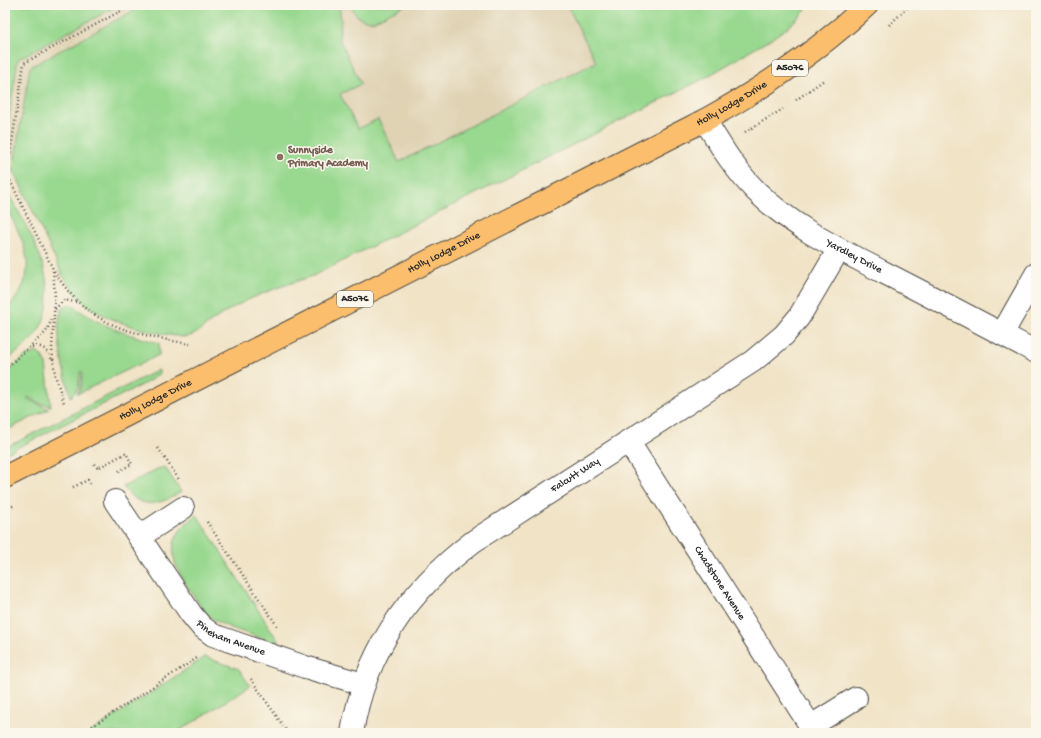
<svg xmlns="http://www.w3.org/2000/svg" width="1041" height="738" viewBox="0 0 1041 738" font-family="'Gochi Hand',sans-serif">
	<rect width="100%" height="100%" fill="#fbf7ec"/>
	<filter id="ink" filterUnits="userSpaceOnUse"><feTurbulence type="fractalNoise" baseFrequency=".025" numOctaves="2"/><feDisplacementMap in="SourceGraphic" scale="8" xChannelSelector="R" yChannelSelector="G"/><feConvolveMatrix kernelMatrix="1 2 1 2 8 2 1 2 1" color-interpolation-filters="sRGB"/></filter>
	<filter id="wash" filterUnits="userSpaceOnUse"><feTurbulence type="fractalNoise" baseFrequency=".012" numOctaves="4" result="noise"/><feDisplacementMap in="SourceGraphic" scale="16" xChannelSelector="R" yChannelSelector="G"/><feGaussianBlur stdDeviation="0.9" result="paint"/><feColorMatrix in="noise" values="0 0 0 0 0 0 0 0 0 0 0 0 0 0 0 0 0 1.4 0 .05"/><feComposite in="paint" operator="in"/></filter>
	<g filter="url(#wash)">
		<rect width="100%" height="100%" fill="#f0e3c6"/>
		<path fill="#e0d3b4" d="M119,5H804L806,10L788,27L771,39L705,78L313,276L15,160L5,150V66Z"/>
		<path fill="#98d88f" stroke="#62825d" d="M5,5H119L18,59L5,143Z
			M144,5H339L341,21L339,39L361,84L340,94L358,129L378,119L399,162L596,62L567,5H804L806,10L788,27L771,39L705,78L313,276C278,287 242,299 212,321C202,328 196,337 183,337C152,333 113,324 87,305C77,297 70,286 63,276L13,169L30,67Z
			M351,5H406L373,21C362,21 354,16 351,5Z
			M5,188C27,226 64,285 40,328C32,342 17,352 5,362V311C34,281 32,258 14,223C12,217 6,210 5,203C4,199 5,193 5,188Z
			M68,305H72C100,326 125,334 159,343V355L77,394L81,387L82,372H80L79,387L71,397C65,379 51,322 64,306Z
			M36,352L43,357L46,363L51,406L39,403L28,397V399L49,409L5,431V375L24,357Z
			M158,370L160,373L149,381L5,454V448Z
			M165,467L181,492C160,505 141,511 123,487L157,469Z
			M197,515L280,644C261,637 234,631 216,621C206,615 200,605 194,596C172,566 160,540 197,515Z
			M205,657L239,669L250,686L176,733H89Z"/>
	</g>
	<g filter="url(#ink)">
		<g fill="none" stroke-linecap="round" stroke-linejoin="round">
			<defs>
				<g id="minor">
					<path id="s1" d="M705,120C720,145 735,170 756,191C792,227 839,249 883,272C934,298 985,325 1036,352"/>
					<path d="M1002,334L1036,274"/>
					<path id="s2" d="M628,441L815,733"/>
					<path id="s3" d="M115,501L191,614L201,626L213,635L305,667L363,684"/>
					<path d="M139,537L183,508"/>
					<path d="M811,726L856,698"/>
					<path id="s4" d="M352,733C365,651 409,590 474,541L753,361L784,335L799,317L839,249"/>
				</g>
				<g id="major">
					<path id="s5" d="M5,477L705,120C764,88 818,51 867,5"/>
				</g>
			</defs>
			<use href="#minor" stroke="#494742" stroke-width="24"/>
			<use href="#major" stroke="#494742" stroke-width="24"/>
			<path stroke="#494742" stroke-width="2.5" stroke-dasharray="1 3" stroke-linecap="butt" d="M345,5L346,12
				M814,5L815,7
				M889,25L910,5
				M796,100L824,80
				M745,132L783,109
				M5,164L10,155L24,63L132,5
				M5,170L53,269L55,297L52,349L55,375L64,403
				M54,271C88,327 130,333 190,344
				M55,309L64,300L76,302
				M32,347C42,344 48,351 52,360
				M5,369L46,332L52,319
				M158,448L180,481
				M94,464L98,468L126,453L132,464L117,472
				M73,487L88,480L91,486
				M5,510L15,505
				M207,522L278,627
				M251,679L288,733
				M82,733L197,658"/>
			<use href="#minor" stroke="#fff" stroke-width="22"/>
			<use href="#major" stroke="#fabe6d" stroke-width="22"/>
		</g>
	</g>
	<circle fill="#8d6e63" stroke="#fbf7ec" stroke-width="1.5" cx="280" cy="157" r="4"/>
	<g text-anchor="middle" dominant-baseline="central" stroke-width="3" stroke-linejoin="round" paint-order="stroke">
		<g fill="#fbf7ec" stroke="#696865" stroke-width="1">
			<rect x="772" y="60" width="36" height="16" rx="3"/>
			<rect x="337" y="291" width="36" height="16" rx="3"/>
		</g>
		<g font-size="10" font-weight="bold" fill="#2b2b2b">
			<text x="790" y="68">A5076</text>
			<text x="355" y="299">A5076</text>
		</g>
		<g font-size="11" fill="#2b2b2b" stroke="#fbf7ec">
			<text stroke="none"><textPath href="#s5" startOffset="817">Holly Lodge Drive</textPath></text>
			<text stroke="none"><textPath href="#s5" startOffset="493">Holly Lodge Drive</textPath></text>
			<text stroke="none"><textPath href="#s1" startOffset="206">Yardley Drive</textPath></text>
			<text stroke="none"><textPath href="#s5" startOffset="169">Holly Lodge Drive</textPath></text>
			<text stroke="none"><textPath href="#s4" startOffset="354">Falcutt Way</textPath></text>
			<text stroke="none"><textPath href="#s2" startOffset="169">Chadstone Avenue</textPath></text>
			<text stroke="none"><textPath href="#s3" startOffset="184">Pineham Avenue</textPath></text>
		</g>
		<g font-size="11" font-weight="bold" fill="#785e54" stroke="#fbf7ec" text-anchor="start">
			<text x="288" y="151">Sunnyside<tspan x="288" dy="13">Primary Academy</tspan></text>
		</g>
	</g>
	<rect width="1041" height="738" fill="none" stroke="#fbf7ec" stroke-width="20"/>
</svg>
